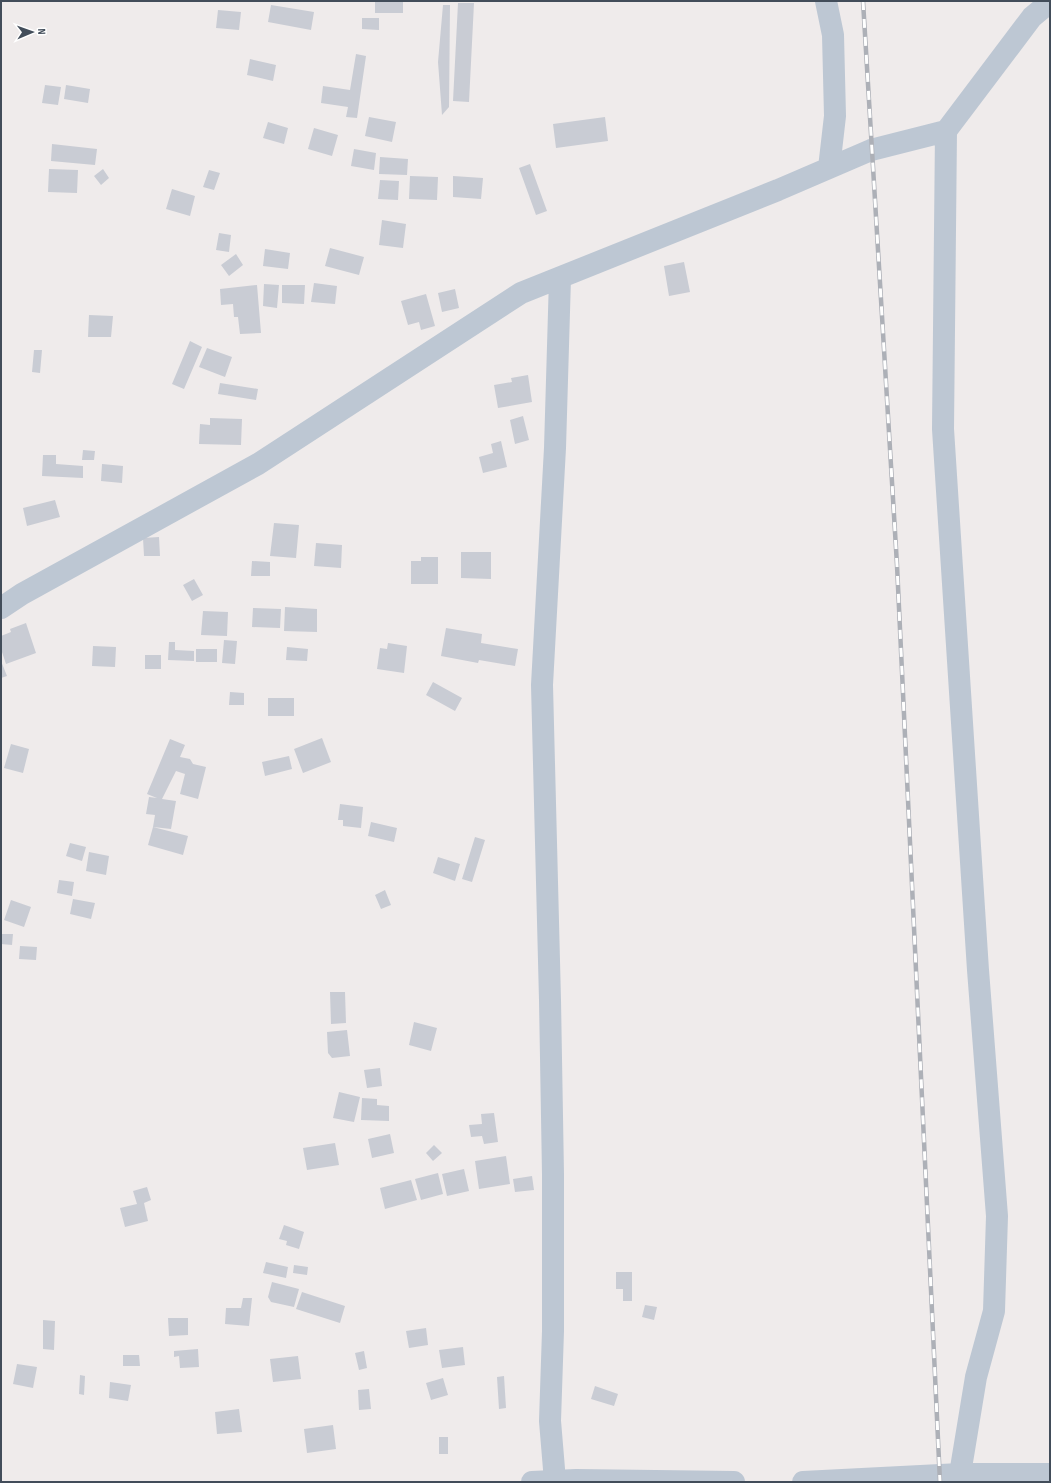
<svg xmlns="http://www.w3.org/2000/svg" width="1051" height="1483" viewBox="0 0 1051 1483" font-family="'Sofia Sans Condensed',sans-serif">
	<rect width="100%" height="100%" fill="#efebeb"/>
	<path fill="#c9ccd4" d="M375,1H403V13H375Z
		M458,3H474L469,102L453,101Z
		M271,5L314,12L311,30L268,22Z
		M443,5H450L449,107L442,115L438,62Z
		M218,10L241,12L239,30L216,28Z
		M362,18H379V30L362,29Z
		M356,54L366,56L357,118L346,117L348,107L321,103L323,86L350,90Z
		M250,59L276,65L273,81L247,75Z
		M45,85L61,87L58,105L42,103Z
		M66,85L90,89L88,103L64,99Z
		M369,117L396,122L392,142L365,136Z
		M605,117L608,141L556,148L553,124Z
		M268,122L288,128L284,144L263,138Z
		M314,128L338,135L332,156L308,149Z
		M52,144L97,149L95,165L51,161Z
		M354,149L376,153L374,170L351,166Z
		M380,157L408,159L407,175L379,174Z
		M530,164L547,211L536,215L519,168Z
		M49,169L78,170L77,193L48,192Z
		M103,169L109,178L101,185L94,176Z
		M209,170L220,173L214,190L203,187Z
		M410,176L438,177L437,200L409,199Z
		M453,176L483,178L481,199L453,197Z
		M380,180L399,181L398,200L378,199Z
		M172,189L195,196L190,216L166,209Z
		M382,220L406,224L403,248L379,245Z
		M219,233L231,235L229,252L216,250Z
		M330,248L364,257L359,275L325,266Z
		M265,249L290,253L288,269L263,266Z
		M236,254L243,265L229,276L221,265Z
		M684,262L690,292L669,296L664,266Z
		M314,283L337,286L335,304L311,302Z
		M264,284L279,285L277,308L263,306Z
		M257,285L261,333L240,334L238,317H234L233,304L221,305L220,289Z
		M282,285H305L304,304L282,303Z
		M455,289L459,308L442,312L438,293Z
		M426,294L435,326L421,330L419,322L408,325L401,301Z
		M89,315L113,316L111,337H88Z
		M190,341L202,347L184,389L172,384Z
		M207,348L232,357L225,377L199,367Z
		M34,350H42L40,373L32,372Z
		M528,375L532,402L498,408L494,385L512,382L511,378Z
		M220,383L258,389L256,400L218,394Z
		M523,416L529,440L515,444L510,420Z
		M210,418L242,419L241,445L199,444L200,424L210,425Z
		M501,441L507,467L483,473L479,457L493,453L491,444Z
		M83,450L95,451L94,460H82Z
		M43,455H56V464L83,466V478L42,476Z
		M102,464L123,466L122,483L101,481Z
		M55,500L60,517L27,526L23,508Z
		M274,523L299,525L296,558L270,556Z
		M159,537L160,556H144L143,538Z
		M316,543L342,545L341,568L314,566Z
		M461,552H491V579L461,578Z
		M421,557H438V584H411V561H421Z
		M252,561L270,562V576H251Z
		M194,579L203,595L192,601L183,585Z
		M285,607L317,609V632L284,631Z
		M253,608L281,609L280,628L252,627Z
		M203,611L228,612L227,636L201,635Z
		M26,623L36,653L6,664L1,649V636L11,632L10,629Z
		M446,628L482,634L481,643L518,649L515,666L479,660L478,663L441,656Z
		M224,640L237,641L235,664L222,663Z
		M169,642H175V650L194,651V661L168,660Z
		M388,643L407,646L404,673L377,669L380,648L387,649Z
		M93,646L116,647L115,667L92,666Z
		M287,647L308,649L307,661L286,660Z
		M196,649H217V662H196Z
		M145,655H161V669H145Z
		M1,661L7,676L1,678Z
		M433,682L462,698L455,711L426,695Z
		M230,692L244,693V705H229Z
		M268,698H294V716H268Z
		M322,738L331,762L303,773L294,749Z
		M170,739L185,745L180,757L190,759L193,764L206,767L198,799L180,794L185,774L176,771L162,799L176,801L171,829L153,827L155,815L146,814L149,797L157,798L147,794Z
		M11,744L29,749L23,773L4,768Z
		M289,756L292,769L265,776L262,762Z
		M340,804L363,807L361,828L343,826V820H338Z
		M371,822L397,828L394,842L368,836Z
		M153,827L188,836L183,855L148,845Z
		M475,837L485,840L472,882L462,879Z
		M70,843L86,847L82,861L66,856Z
		M89,852L109,856L106,875L86,871Z
		M438,857L460,864L455,881L433,873Z
		M59,880L74,882L72,896L57,893Z
		M385,890L391,905L381,909L375,895Z
		M73,899L95,903L91,919L70,914Z
		M11,900L31,907L24,927L4,920Z
		M1,934H13L12,945L1,944Z
		M20,946L37,947L36,960L19,959Z
		M330,992H345L346,1023L331,1024Z
		M414,1022L437,1028L431,1051L409,1045Z
		M347,1030L350,1056L332,1058L328,1053L327,1032Z
		M380,1068L382,1086L367,1088L364,1070Z
		M339,1092L360,1097L354,1122L333,1118Z
		M362,1098L377,1099V1105L389,1106V1121L361,1120Z
		M494,1113L498,1142L484,1144L482,1136L471,1137L469,1125L482,1124L481,1114Z
		M390,1134L394,1153L372,1158L368,1139Z
		M335,1143L339,1165L307,1170L303,1148Z
		M434,1145L442,1153L433,1161L426,1153Z
		M506,1156L510,1184L479,1189L475,1161Z
		M464,1169L469,1191L447,1196L442,1174Z
		M438,1173L443,1194L421,1200L415,1179Z
		M532,1176L534,1190L515,1192L513,1179Z
		M411,1180L417,1200L385,1209L380,1188Z
		M147,1187L151,1200L144,1203L148,1221L125,1227L120,1208L137,1204L133,1191Z
		M284,1225L304,1232L299,1249L286,1245L287,1241L279,1239Z
		M266,1262L288,1267L286,1278L263,1273Z
		M294,1265L308,1267L307,1275L293,1273Z
		M616,1272H632V1301H623V1289H616Z
		M272,1282L299,1289L294,1307L271,1302L268,1297Z
		M302,1292L345,1306L340,1323L296,1309Z
		M243,1298H252L249,1326L225,1324L226,1308H241Z
		M645,1305L657,1307L654,1320L642,1317Z
		M168,1318H188V1335L169,1336Z
		M43,1320L55,1321L54,1350L43,1349Z
		M426,1328L428,1345L409,1348L406,1331Z
		M463,1347L465,1365L442,1368L439,1350Z
		M198,1349L199,1367L180,1368L179,1356L174,1357V1351Z
		M364,1351L367,1368L359,1370L355,1353Z
		M123,1355H139L140,1366H123Z
		M298,1356L301,1379L273,1382L270,1359Z
		M17,1364L37,1367L33,1388L13,1384Z
		M80,1375L85,1376L84,1395L79,1394Z
		M504,1376L506,1408L499,1409L497,1377Z
		M443,1378L448,1395L431,1400L426,1383Z
		M110,1382L131,1385L128,1401L109,1398Z
		M595,1386L618,1394L614,1406L591,1399Z
		M369,1389L371,1409L359,1410L358,1390Z
		M239,1409L242,1432L217,1434L215,1412Z
		M333,1425L336,1449L307,1453L304,1429Z
		M439,1437H448V1454H439Z"/>
	<g fill="none" stroke-linecap="round" stroke-linejoin="round">
		<path stroke="#bdc7d3" stroke-width="22" d="M826,1L833,35L835,116L829,168
			M1,608L22,594L258,464L521,293L778,190L871,150L946,131
			M555,1481L550,1421L553,1331V1174L550,1000L542,685L555,448L560,278
			M532,1482L576,1480L734,1482
			M803,1482L960,1474H1050
			M960,1482V1474L976,1377L994,1311L997,1216L978,970L943,429L946,131L1032,17L1050,2"/>
		<defs>
			<path id="rail" d="M863,1L897,565L940,1482"/>
		</defs>
		<use href="#rail" stroke="#adb0b7" stroke-width="4.5"/>
		<use href="#rail" stroke="#fff" stroke-width="3" stroke-dasharray="9" stroke-linecap="butt"/>
	</g>
	<rect width="1051" height="1483" fill="none" stroke="#424d5a" stroke-width="4"/>
	<g transform="translate(32 32) rotate(88)" stroke="#ffffff" stroke-width="3" paint-order="stroke">
	<path d="M0-3L7 15L0 10L-7 15Z" fill="#424d5a"/>
	<text y="-6" font-size="11" font-weight="bold" text-anchor="middle" fill="#424d5a">N</text>
	</g>
</svg>
